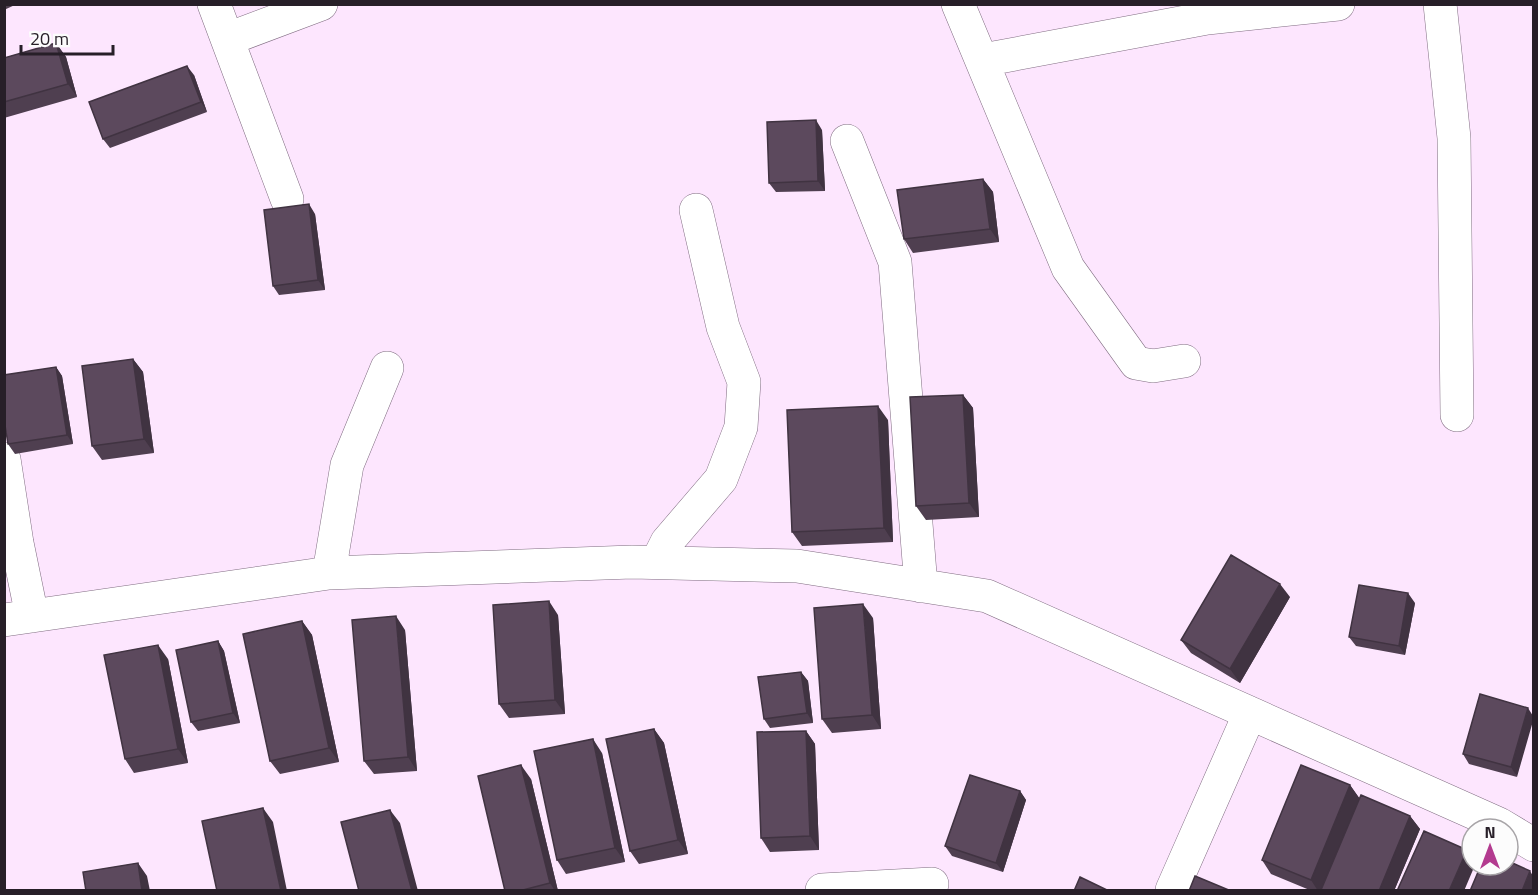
<svg xmlns="http://www.w3.org/2000/svg" width="1538" height="895" viewBox="0 0 1538 895" font-family="'Titillium Web',sans-serif">
	<rect width="100%" height="100%" fill="#fde6fe"/>
	<g fill="none" stroke-linecap="round" stroke-linejoin="round">
		<defs>
			<path id="minor" d="M214,4L287,199
				M958,4L1068,268L1136,363L1153,366L1184,361
				M1440,4L1454,138L1457,415
				M228,39L321,4
				M983,60L1207,18L1338,4
				M847,141L895,262L921,586
				M4,459L17,543L32,616
				M657,562L667,542L721,479L741,427L744,382L723,327L696,210
				M329,573L347,465L387,368
				M4,620L329,573L632,562L797,566L987,596L1499,824L1534,845
				M822,890L932,884
				M1172,890L1250,713"/>
		</defs>
		<use href="#minor" stroke="#806d82" stroke-width="34"/>
		<use href="#minor" stroke="#fff" stroke-width="33"/>
	</g>
	<path fill="#4f3f50" d="M4,4H17L4,10Z
		M56,43L66,57L77,97L4,118V58Z
		M194,75L207,112L110,148L103,139Z
		M822,130L825,191L776,192L769,183Z
		M983,179L993,192L999,242L913,253L904,239Z
		M315,214L325,290L279,295L273,286Z
		M133,359L143,372L154,453L102,460L92,446Z
		M56,367L62,376L73,444L15,454L8,444Z
		M963,395L973,408L979,517L926,520L916,506Z
		M888,420L893,542L802,546L792,532Z
		M1290,597L1240,683L1191,653L1181,640Z
		M1415,603L1405,655L1356,646L1349,637Z
		M558,615L565,714L509,718L499,704Z
		M873,618L881,729L832,733L822,719Z
		M302,621L312,635L339,762L280,774L270,761Z
		M405,630L417,771L374,774L364,761Z
		M218,641L224,651L240,723L198,731L191,722Z
		M168,659L188,763L134,773L125,759Z
		M801,672L808,681L813,723L770,728L764,719Z
		M1480,694L1517,777L1469,764L1463,754Z
		M654,729L664,743L688,854L639,864L630,851Z
		M806,731L815,744L819,850L770,852L761,838Z
		M602,753L625,862L566,874L557,860Z
		M531,779L558,891H505Z
		M1350,785L1359,798L1410,816L1420,829L1394,891H1312L1271,874L1262,860Z
		M1020,791L1026,800L1003,872L952,856L945,846Z"/>
	<path fill="#403341" d="M56,43L66,57L77,97L68,84Z
		M187,66L194,75L207,112L201,102Z
		M816,120L822,130L825,191L818,181Z
		M983,179L993,192L999,242L990,229Z
		M309,204L315,214L325,290L318,280Z
		M133,359L143,372L154,453L144,439Z
		M56,367L62,376L73,444L67,435Z
		M963,395L973,408L979,517L969,503Z
		M878,406L888,420L893,542L884,528Z
		M1280,584L1290,597L1240,683L1230,669Z
		M1408,593L1415,603L1405,655L1399,646Z
		M549,601L558,615L565,714L555,700Z
		M863,604L873,618L881,729L872,715Z
		M396,616L405,630L417,771L408,757Z
		M302,621L312,635L339,762L329,748Z
		M218,641L224,651L240,723L233,713Z
		M158,645L168,659L188,763L178,749Z
		M801,672L808,681L813,723L807,713Z
		M1528,708L1533,716V721L1517,777L1511,767Z
		M654,729L664,743L688,854L678,840Z
		M806,731L815,744L819,850L810,836Z
		M593,739L602,753L625,862L615,848Z
		M521,765L531,779L558,891H555L550,883Z
		M1350,785L1360,799L1322,891H1318L1311,880Z
		M1020,791L1026,800L1003,872L996,863Z
		M263,808L273,822L287,891H281Z
		M390,810L400,823L418,891H412Z
		M1410,816L1420,829L1394,891H1379Z
		M1467,850L1472,857V865H1475L1464,891H1449Z
		M138,863L147,876L150,891H142Z
		M1530,871L1533,876V891H1522Z"/>
	<path fill="#5c495d" stroke="#403341" stroke-width="1.5" d="M56,43L68,84L4,102V58Z
		M187,66L201,102L103,139L89,102Z
		M816,120L818,181L769,183L767,122Z
		M983,179L990,229L904,239L897,190Z
		M309,204L318,280L273,286L264,210Z
		M133,359L144,439L92,446L82,366Z
		M56,367L67,435L8,444L4,419V375Z
		M963,395L969,503L916,506L910,397Z
		M878,406L884,528L792,532L787,410Z
		M1231,555L1280,584L1230,669L1181,640Z
		M1359,585L1408,593L1399,646L1349,637Z
		M549,601L555,700L499,704L493,605Z
		M863,604L872,715L822,719L814,608Z
		M396,616L408,757L364,761L352,620Z
		M302,621L329,748L270,761L243,634Z
		M218,641L233,713L191,722L176,650Z
		M158,645L178,749L125,759L104,655Z
		M801,672L807,713L764,719L758,677Z
		M1480,694L1528,708L1511,767L1463,754Z
		M654,729L678,840L630,851L606,739Z
		M806,731L810,836L761,838L757,732Z
		M593,739L615,848L557,860L534,751Z
		M521,765L550,883L519,891H505L478,776Z
		M1301,765L1350,785L1311,880L1262,860Z
		M970,775L1020,791L996,863L945,846Z
		M1361,795L1410,816L1379,891H1323L1321,890Z
		M263,808L281,891H217L202,821Z
		M390,810L412,891H359L341,822Z
		M1424,831L1467,850L1449,891H1397Z
		M1508,861L1530,871L1522,891H1470L1481,865H1508Z
		M138,863L142,891H86L83,872Z
		M1195,876L1231,891H1189Z
		M1080,877L1109,891H1074Z"/>
	<rect width="1538" height="895" fill="none" stroke="#271f28" stroke-width="12"/>
	<g transform="translate(1490 847)"><circle r="28" fill="#fcfcfc" stroke="#a7a4a7" stroke-width="1.5"/>
	<path d="M0-4.5L10 22L0 15L-10 22Z" fill="#b33b8f"/>
	<text y="-9" font-size="16" font-weight="bold" text-anchor="middle" fill="#271f28">N</text>
	</g>
	<path d="M21 45v9h92v-9" fill="none" stroke="#271f28" stroke-width="3"/>
	<text x="30" y="45" font-size="18" fill="#271f28" stroke="#fcfcfc" stroke-width="4.5" paint-order="stroke">20 m</text>
</svg>
